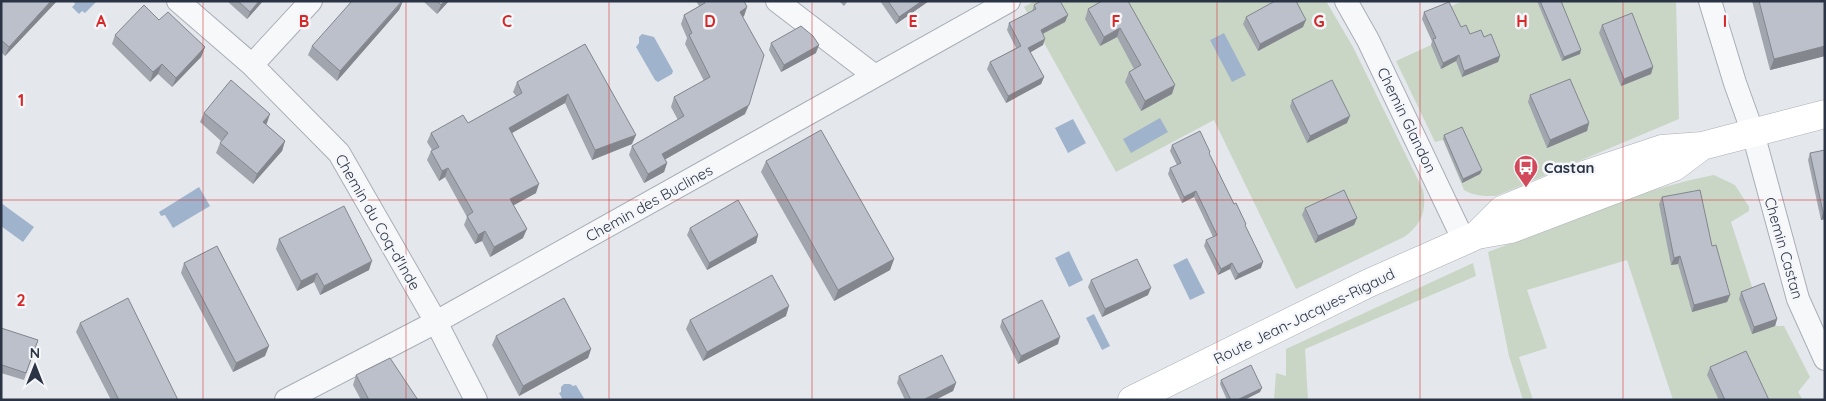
<svg xmlns="http://www.w3.org/2000/svg" width="1826" height="401" viewBox="0 0 1826 401" font-family="Quicksand,sans-serif">
	<rect width="100%" height="100%" fill="#e4e7ec"/>
	<path fill="#c9d6c5" d="M1035,1H1326L1353,47L1423,190C1427,211 1421,225 1404,237L1296,289L1214,120L1116,172L1024,7Z
		M1463,1H1676L1679,119L1496,196C1484,196 1474,196 1464,190L1443,140L1435,142L1396,61L1433,44L1422,19Z
		M1714,175L1735,185L1749,207V211L1731,222L1754,293L1775,326H1784L1810,377L1798,392L1803,400H1673L1627,260L1527,290L1547,348L1519,357L1533,400H1523L1509,356L1488,252C1562,224 1636,190 1714,175Z
		M1473,263L1476,276L1305,349L1308,400H1274L1276,373L1286,376V349Z"/>
	<path fill="#9fb4cc" d="M75,1H97L85,13L82,11L79,14L72,7L75,4L74,2Z
		M1224,33L1246,75L1232,82L1210,40Z
		M642,34L654,37L673,71L672,74L658,82L655,80L636,47L639,43V37Z
		M1160,118L1168,132L1131,153L1123,139Z
		M1073,119L1086,143L1068,153L1055,128Z
		M199,187L210,206L173,228L165,215L161,216L159,212Z
		M1,203L34,227L23,242L1,226Z
		M1069,251L1083,280L1069,287L1055,258Z
		M1187,258L1205,293L1190,300L1173,265Z
		M1094,314L1110,346L1102,350L1086,318Z
		M564,384H570L573,386L576,385L585,400H563L559,393L561,392V387Z"/>
	<g fill="none" stroke-linecap="round" stroke-linejoin="round">
		<defs>
			<path id="street" d="M178,1L252,65L339,153L436,322L476,400
				M777,1L875,76
				M1346,1L1368,40L1464,241
				M1710,1L1735,83L1753,133L1798,299L1825,359
				M252,65L311,1
				M286,400L436,322L1009,1"/>
			<path id="secondary" d="M1477,235L1502,210L1587,174L1662,149L1702,146L1825,114
				M1132,400L1369,283L1464,241L1477,235L1511,229L1674,167L1702,146"/>
		</defs>
		<use href="#street" stroke="#a9aeb7" stroke-width="24"/>
		<use href="#secondary" stroke="#a9aeb7" stroke-width="29"/>
		<use href="#street" stroke="#f7f8fa" stroke-width="22"/>
		<use href="#secondary" stroke="#fff" stroke-width="28"/>
	</g>
	<path fill="#a1a5ae" d="M1,1H57L5,56L1,52Z
		M227,1H263L247,19Z
		M403,1L399,10L337,81L308,55L312,46Z
		M423,1H449L437,14Z
		M696,1H744L747,7L744,16L743,17L745,114L665,159L667,163L664,172L644,183L629,155L632,146L678,120L671,107L674,97L704,81L685,44L687,38L681,24L684,15L699,6Z
		M839,1H848L844,6Z
		M880,1H929L896,24Z
		M1102,1L1172,94L1141,111L1125,82L1129,72L1134,69L1117,37L1100,46L1085,19L1088,9Z
		M1537,1H1561L1580,54L1562,61Z
		M1752,1H1825V56L1770,70Z
		M1034,5L1068,15L1065,22L1043,34V45L1030,52L1044,77L1041,84L1006,103L987,69L990,62L1016,48L1007,30L1009,23L1032,12Z
		M1424,12L1461,27L1470,34L1484,37L1500,56L1498,62L1462,77L1456,61L1441,69L1431,45L1432,41L1422,19Z
		M1246,17L1303,27L1258,51L1243,24Z
		M159,20L205,47L201,57L172,87L158,74L150,82L112,44L115,35Z
		M1602,25L1653,67L1651,74L1621,86L1599,33Z
		M771,43L816,53L781,72L769,50Z
		M585,44L632,144L592,160L565,103L512,133L536,193L513,205L523,238L490,257L482,241L475,244L464,225L467,217L445,177L439,181L427,160L431,151L432,150L427,142L431,133L468,123L516,96L513,92L517,82Z
		M1530,95L1589,123L1587,131L1547,148L1528,102Z
		M1292,100L1347,123L1307,143L1290,107Z
		M204,113L267,123L266,124L285,141L282,151L253,184L216,153L220,143L221,141L200,122Z
		M1444,135L1482,170L1480,174L1462,183L1443,139Z
		M1172,145L1209,154L1245,226L1261,268L1235,280L1230,269L1218,275L1204,246L1206,240L1213,237L1194,197L1182,203L1168,174L1170,168L1177,165L1170,151Z
		M1810,153L1825,219L1821,220L1808,160Z
		M766,161L894,259L890,270L834,301L761,172Z
		M1662,197L1712,246L1730,295L1727,302L1692,312L1678,264L1671,265L1659,204Z
		M1305,208L1357,218L1354,225L1315,243L1302,215Z
		M690,228L758,235L756,243L707,270L687,235Z
		M279,239L369,270L320,295L314,282L297,291L276,249Z
		M184,263L265,356L233,372L181,273Z
		M1091,280L1148,295L1102,317L1088,287Z
		M1741,292L1777,319L1775,326L1752,334L1739,299Z
		M786,316L703,361L686,329L690,320Z
		M1002,320L1058,344L1018,364L1000,327Z
		M80,323L178,400H111L76,332Z
		M1,328L38,340L24,380L1,373Z
		M496,336L591,349L588,358L519,396L492,345Z
		M1710,367L1769,400H1719L1707,375Z
		M356,375L418,400H361L353,385Z
		M899,376L956,383L953,391L935,400H905L897,383Z
		M1221,380L1260,392L1244,400H1227L1220,384Z"/>
	<path fill="#83868d" d="M51,1H57L5,56L9,47Z
		M259,1H263L247,19L250,12Z
		M403,1L399,10L337,81L340,71Z
		M444,1H449L437,14L441,5Z
		M922,1H929L896,24L899,17Z
		M747,7L744,16L737,21L740,12Z
		M1068,15L1065,22L1038,36L1041,30Z
		M1306,20L1303,27L1258,51L1260,44Z
		M1120,28L1117,37L1100,46L1104,37Z
		M1045,39L1043,45L1026,55L1028,48Z
		M819,45L816,53L781,72L784,65Z
		M1825,46V56L1770,70L1774,59Z
		M205,47L201,57L172,87L176,78Z
		M1581,50L1580,54L1562,61L1564,57Z
		M1459,55L1456,61L1441,69L1443,63Z
		M1500,56L1498,62L1462,77L1464,71Z
		M162,64L158,74L150,82L153,72Z
		M1653,67L1651,74L1621,86L1624,79Z
		M1044,77L1041,84L1006,103L1008,96Z
		M1175,85L1172,94L1141,111L1145,101Z
		M568,94L565,103L505,137L509,128Z
		M749,105L745,114L659,163L662,154Z
		M270,114L267,123L260,132L263,122Z
		M1350,116L1347,123L1307,143L1310,136Z
		M1589,123L1587,131L1547,148L1550,140Z
		M636,135L632,144L592,160L595,150Z
		M285,141L282,151L253,184L257,174Z
		M667,163L664,172L644,183L648,174Z
		M448,168L445,177L439,181L442,171Z
		M1482,170L1480,174L1462,183L1463,179Z
		M539,184L536,193L507,209L510,199Z
		M1196,191L1194,197L1182,203L1184,197Z
		M1823,212H1825V219L1821,220Z
		M1357,218L1354,225L1315,243L1318,236Z
		M527,229L523,238L490,257L494,247Z
		M485,231L482,241L475,244L478,235Z
		M758,235L756,243L707,270L709,263Z
		M1680,256L1678,264L1671,265L1674,258Z
		M894,259L890,270L834,301L838,290Z
		M372,261L369,270L320,295L324,286Z
		M1263,262L1261,268L1235,280L1238,274Z
		M1232,263L1230,269L1218,275L1221,269Z
		M317,273L314,282L297,291L301,281Z
		M1151,288L1148,295L1102,317L1105,309Z
		M1730,295L1727,302L1692,312L1694,305Z
		M789,306L786,316L703,361L707,352Z
		M1777,319L1775,326L1752,334L1754,327Z
		M1060,337L1058,344L1018,364L1021,356Z
		M269,346L265,356L233,372L236,363Z
		M591,349L588,358L519,396L523,386Z
		M956,383L953,391L935,400H923Z
		M1262,388L1260,392L1244,400H1237Z"/>
	<path fill="#bbc0ca" stroke="#83868d" d="M1,1H51L9,47L1,40Z
		M238,1H259L250,12Z
		M352,1H402L340,71L312,46Z
		M437,1H444L441,5Z
		M704,1H744L747,7L740,12L764,55L749,105L662,154L667,163L648,174L632,146L684,116L674,97L710,77L689,35L692,33L684,15L705,3Z
		M888,1H922L899,17Z
		M1041,1H1060L1068,15L1041,30L1045,39L1028,48L1044,77L1008,96L990,62L1021,46L1009,23L1036,9L1034,5Z
		M1102,1H1128L1175,85L1145,101L1129,72L1141,65L1120,28L1104,37L1088,9Z
		M1275,1H1296L1306,20L1260,44L1246,17Z
		M1540,1H1561L1581,50L1564,57Z
		M1759,1H1825V46L1774,59Z
		M1449,2L1461,27L1466,25L1470,34L1481,30L1484,37L1491,34L1500,56L1464,71L1459,55L1443,63L1433,39L1436,38L1424,12Z
		M144,5L159,20L168,12L205,47L176,78L162,64L153,72L115,35Z
		M1632,13L1653,67L1624,79L1602,25Z
		M801,26L813,36L819,45L784,65L771,43Z
		M585,44L636,135L595,150L568,94L509,128L539,184L510,199L527,229L494,247L485,231L478,235L467,216L473,212L448,168L442,171L431,151L439,147L431,133L463,115L468,123L522,93L517,82Z
		M1570,79L1589,123L1550,140L1530,95Z
		M231,80L270,114L263,122L285,141L257,174L220,143L228,133L204,113Z
		M1332,80L1350,116L1310,136L1292,100Z
		M1462,127L1482,170L1463,179L1444,135Z
		M821,130L894,259L838,290L766,161Z
		M1200,131L1210,152L1209,153L1234,204L1236,203L1246,224L1245,225L1263,262L1238,274L1232,263L1221,269L1206,240L1217,235L1196,191L1184,197L1170,168L1181,163L1172,145Z
		M1825,150V212H1823L1810,153Z
		M1344,190L1357,218L1318,236L1305,208Z
		M1700,190L1712,246L1716,245L1730,295L1694,305L1680,256L1674,258L1662,197Z
		M738,200L758,235L709,263L690,228Z
		M344,206L372,261L324,286L317,273L301,281L279,239Z
		M217,246L269,346L236,363L184,263Z
		M1137,259L1151,288L1105,309L1091,280Z
		M772,275L789,306L707,352L690,320Z
		M1764,283L1777,319L1754,327L1741,292Z
		M128,298L178,400H119L80,323Z
		M564,298L591,349L523,386L496,336Z
		M1042,300L1060,337L1021,356L1002,320Z
		M1,328L38,340L26,373L2,365L1,366Z
		M1746,351L1769,400H1725L1710,367Z
		M942,355L956,383L923,400H911L899,376Z
		M390,358L418,400H369L356,375Z
		M1251,365L1262,388L1237,400H1231L1221,380Z"/>
	<path fill="none" stroke="#d62828" stroke-width="1" stroke-opacity="0.55" d="M203,1V400M406,1V400M609,1V400M812,1V400M1014,1V400M1217,1V400M1420,1V400M1623,1V400M1,200H1825"/>
	<defs>
		<symbol id="bus-pin" viewBox="-11 -11 22 30"><path d="M0 17L-7.5 6A9.5 9.5 0 1 1 7.5 6Z" fill="#d1495b" stroke="#f4f6f9"/><path d="M-5-6H5V4H4V6H2V4H-2V6H-4V4H-5ZM-3.5-4V0h7V-4ZM-3.5 1.2v1.5H-2V1.2ZM2 1.2v1.5H3.5V1.2Z" fill="#fff"/></symbol>
	</defs>
	<g fill-rule="evenodd">
		<use href="#bus-pin" x="1512" y="153" width="28" height="38"/>
	</g>
	<g text-anchor="middle" dominant-baseline="central" stroke-width="5" stroke-linejoin="round" paint-order="stroke">
		<g font-size="15" fill="#2b3445" stroke="#f4f6f9">
			<text transform="translate(1407 120) rotate(64)">Chemin Glandon</text>
			<text transform="translate(649 203) rotate(-29)">Chemin des Buclines</text>
			<text transform="translate(378 222) rotate(60)">Chemin du Coq-d'Inde</text>
			<text transform="translate(1784 248) rotate(74)">Chemin Castan</text>
			<text transform="translate(1304 316) rotate(-26)">Route Jean-Jacques-Rigaud</text>
		</g>
		<g font-size="15" font-weight="bold" fill="#2b3445" stroke="#f4f6f9" text-anchor="start">
			<text x="1544" y="167">Castan</text>
		</g>
	</g>
	<g font-size="16" text-anchor="middle" font-weight="bold" fill="#d62828" stroke="#f4f6f9" stroke-width="5" stroke-linejoin="round" paint-order="stroke">
		<text x="101" y="27">A</text>
		<text x="304" y="27">B</text>
		<text x="507" y="27">C</text>
		<text x="710" y="27">D</text>
		<text x="913" y="27">E</text>
		<text x="1116" y="27">F</text>
		<text x="1319" y="27">G</text>
		<text x="1522" y="27">H</text>
		<text x="1725" y="27">I</text>
		<text x="21" y="106">1</text>
		<text x="21" y="306">2</text>
	</g>
	<rect width="1826" height="401" fill="none" stroke="#2b3445" stroke-width="5"/>
	<g transform="translate(35 366)" stroke="#f4f6f9" stroke-width="4" paint-order="stroke">
	<path d="M0-4L9 19L0 12L-9 19Z" fill="#2b3445"/>
	<text y="-8" font-size="14" font-weight="bold" text-anchor="middle" fill="#2b3445">N</text>
	</g>
</svg>
